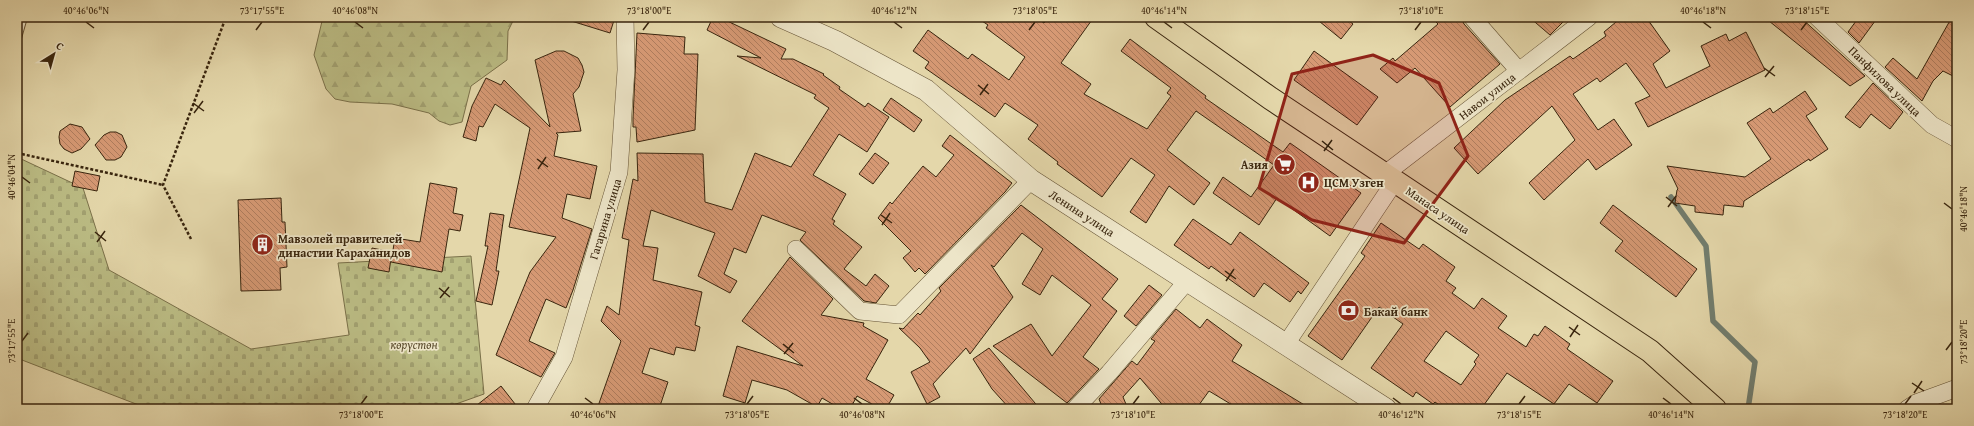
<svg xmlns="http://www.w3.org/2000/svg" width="1974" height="426" viewBox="0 0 1974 426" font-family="'Gentium Book Plus',serif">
	<defs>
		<pattern id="forest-firs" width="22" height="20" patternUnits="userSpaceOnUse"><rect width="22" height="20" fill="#bbbc84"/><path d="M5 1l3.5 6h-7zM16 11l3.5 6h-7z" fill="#a2a171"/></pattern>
		<pattern id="cemetery-stones" width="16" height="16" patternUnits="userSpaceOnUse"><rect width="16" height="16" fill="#bbbc84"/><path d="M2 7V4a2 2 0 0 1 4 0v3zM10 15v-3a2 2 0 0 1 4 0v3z" fill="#a2a171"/></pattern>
		<pattern id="building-back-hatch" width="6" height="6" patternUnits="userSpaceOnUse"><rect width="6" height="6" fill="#d69974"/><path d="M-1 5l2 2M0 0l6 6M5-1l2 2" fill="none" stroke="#af7d5e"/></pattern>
	</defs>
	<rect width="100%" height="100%" fill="#e4d7aa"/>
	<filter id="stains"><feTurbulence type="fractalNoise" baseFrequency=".005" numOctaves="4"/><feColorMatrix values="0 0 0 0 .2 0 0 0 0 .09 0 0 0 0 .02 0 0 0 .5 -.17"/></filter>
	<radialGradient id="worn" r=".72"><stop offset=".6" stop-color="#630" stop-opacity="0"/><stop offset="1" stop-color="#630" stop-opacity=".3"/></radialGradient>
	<path fill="url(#forest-firs)" stroke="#7a7049" d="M323,17H515L508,31L507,60L471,86L462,122L450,125L439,121L429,113L392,104L350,102L335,99L326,89L314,55Z"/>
	<path fill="url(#cemetery-stones)" stroke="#7a7049" d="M17,157L83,188L109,270L251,349L349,335L338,263L471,256L484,394L442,409H149L22,360L17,351Z"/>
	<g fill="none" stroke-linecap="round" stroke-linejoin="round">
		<path stroke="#717d6e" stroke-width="5.5" d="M1671,197L1706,246L1713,321L1755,362L1748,409"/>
	</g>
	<path fill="url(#building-back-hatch)" stroke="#39250e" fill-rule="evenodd" d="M569,17H615L610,33L568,20Z
		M713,17H719L786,49L781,59H793L824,74L823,75L840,87L839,89L865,107L868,103L889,117L867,152L839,134L813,175L846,194L832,219L835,221L833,224L862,247L844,269L866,286L875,274L889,286L876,303L864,301L800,240L806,232L762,215L746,253L734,248L724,274L737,281L730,293L698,276L715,233L651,210L643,246L658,248L653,280L702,292L695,325L700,327L695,351L676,347L674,355L650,348L642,373L668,382L659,409H597L621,341L601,321L607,306L619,315L629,240L622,238L633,179L638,181L637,153L703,154L705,202L732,210L755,153L791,167L829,108L814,98L816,95L737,56L761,58L707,30Z
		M976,17H1035L1044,23L1049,17H1094L1061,63L1091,84L1084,94L1147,129L1171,96L1167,93L1171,88L1121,51L1130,39L1206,96L1205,98L1283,152L1290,143L1361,193L1330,236L1277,198L1259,225L1213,193L1223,177L1251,197L1274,165L1196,111L1167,150L1210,183L1194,205L1169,186L1146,223L1130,212L1155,175L1131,158L1102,197L1057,164L1058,162L1028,139L1038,125L1005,103L995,117L925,68L929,62L913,51L928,30L968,59L972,54L1009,80L1025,57L986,28L988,25Z
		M1314,17H1344L1353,24L1341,39Z
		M1431,17H1461L1464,24L1500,64L1450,107L1415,68L1397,83L1380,69L1393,58L1395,61L1438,24Z
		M1529,17H1568L1550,35Z
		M1622,17H1646L1670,51L1653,64L1666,88L1710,66L1701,46L1726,34L1729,41L1746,32L1765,70L1648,127L1635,103L1650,96L1626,63L1600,82L1597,78L1573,94L1598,130L1614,119L1632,145L1596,170L1588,159L1544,200L1529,183L1575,140L1552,106L1478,174L1454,148L1505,100L1570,56L1573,59L1606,36L1604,32Z
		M1764,17H1800L1865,76L1850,86Z
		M1859,17H1878L1859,43L1848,32Z
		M1952,17H1957V78L1943,71L1933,81L1922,101L1885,67L1893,58L1917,79Z
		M637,33L685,37L684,54H698L695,130L637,142L636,127H633V118Z
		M556,51H564L578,58L582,65L584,72L579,87L573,94L581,131L556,133L558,135L554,156L597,166L590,199L567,194L562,218L592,229L573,290L566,308L546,299L529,341L555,353L541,377L496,355L530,272L556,237L509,227L530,128L495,104L483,127L479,126L476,141L463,137L472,106L486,78L501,85L504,80L550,127L535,60Z
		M1314,51L1378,97L1357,125L1294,80Z
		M1873,83L1903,112L1890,129L1871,114L1860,128L1845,117Z
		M1805,91L1817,109L1806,116L1828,149L1810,161L1809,159L1744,201L1743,207L1724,205L1723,215L1695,212V206L1675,203L1677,190L1678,189L1667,166L1745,177L1771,159L1747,123L1770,108L1773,113Z
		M891,98L922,120L914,132L883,110Z
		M70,124L82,127L90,139L81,149L72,153L64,149L60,144L59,137L60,131Z
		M110,132H116L122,135L127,147L121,157L115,160H106L95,145L104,135Z
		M950,135L1012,183L1005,192L925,274L919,268L915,272L903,258L911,251L878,218L890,202L892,204L923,166L936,177L954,155L942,146Z
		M875,153L889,163L873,184L859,174Z
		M75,171L100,176L97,191L72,186Z
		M430,183L457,188L453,213L463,215L460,231L449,229L442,272L391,262L395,238L420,242Z
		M281,198L282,222H285L287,267L280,268L281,290L241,291L238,200Z
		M1021,205L1118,279L1102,299L1117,311L1083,357L1099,369L1067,403L993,346L1031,324L1052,356L1091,305L1052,275L1040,295L1022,284L1043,249L1022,233L994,267L991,265L1013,297L970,354L966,348L933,384L940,397L927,404L911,372L930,362L920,348L899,328L903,329L918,313L920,315L941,291L939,288Z
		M1613,205L1697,269L1676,297L1615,251L1623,241L1600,223Z
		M490,213L504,215L496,271H499L492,305L476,301L488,246H485Z
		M1193,219L1231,245L1240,232L1309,283L1301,294L1298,291L1290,302L1264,283L1254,297L1211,266L1209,269L1174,245Z
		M1381,223L1419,249L1423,244L1455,267L1446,281L1456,288L1452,293L1474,309L1482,298L1507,316L1498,328L1526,347L1534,334L1538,336L1545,326L1570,344L1567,349L1613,381L1597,403L1569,384L1554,404L1507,373L1481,409H1445L1435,402L1433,404L1416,392L1413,397L1371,368L1403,324L1379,307L1342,360L1308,336L1365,256L1361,253ZM1446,331L1479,355L1474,362L1476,364L1461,385L1424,361Z
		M372,248L392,252L389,272L368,268Z
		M790,257L833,299L821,315L864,323L863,326L888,340L866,379L894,395L886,409H881L857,396L850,409H841L822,398L817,407L787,390L752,380L745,403L723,396L737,346L803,366L742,321Z
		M1149,285L1162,295L1136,326L1124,316Z
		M1176,309L1200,328L1207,319L1242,345L1232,361L1311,409H1239L1209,391L1196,409H1166L1140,378L1123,397L1128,409H1103L1099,399L1132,361L1137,365L1155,341L1151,339Z
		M989,348L1040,409H1010L992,389L973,359Z
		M501,386L519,409H472Z"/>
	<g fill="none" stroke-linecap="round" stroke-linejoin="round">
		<defs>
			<path id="service" d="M17,38L23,17"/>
			<path id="minor" d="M1472,17L1519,71
				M1817,17L1932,125L1957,139
				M1385,174L1589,17
				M796,249L860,311L899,315L1031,180
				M1286,344L1395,181
				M535,409L564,357L619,172L626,70L625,17
				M1075,409L1109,373L1187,281
				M1907,409L1916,403L1957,388"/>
			<path id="tertiary" d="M781,17L835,41L926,90L1031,180L1386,409"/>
			<path id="primary" d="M1156,17L1270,98L1650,351L1715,409"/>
		</defs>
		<use href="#service" stroke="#645235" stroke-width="10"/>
		<use href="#minor" stroke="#645235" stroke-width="18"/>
		<use href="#tertiary" stroke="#645235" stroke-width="22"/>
		<use href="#primary" stroke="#39250e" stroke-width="24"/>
		<path stroke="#39250e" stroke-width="2.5" stroke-dasharray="3 2" stroke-linecap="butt" d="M17,153L163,185
			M191,239L163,185L226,17"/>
		<use href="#service" stroke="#ede5c8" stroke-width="8"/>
		<use href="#minor" stroke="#ede5c8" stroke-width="17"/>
		<use href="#tertiary" stroke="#ede5c8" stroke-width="21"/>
		<use href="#primary" stroke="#e4d7aa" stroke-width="22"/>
	</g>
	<path fill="#8f2418" fill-opacity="0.2" stroke="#8f2418" stroke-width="3" stroke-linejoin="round" d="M1373,55L1439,83L1468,156L1404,243L1312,220L1259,188L1292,74Z"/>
	<path fill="none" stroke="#39250e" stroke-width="1.5" d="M86,22L94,28M355,22L363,28M894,22L902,28M1164,22L1172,28M1703,22L1711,28M256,30L262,22M643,30L649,22M1029,30L1035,22M1415,30L1421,22M1801,30L1807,22M1764,68L1775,76M1765,77L1774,66M978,85L989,94M980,95L988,84M193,103L204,111M194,113L203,101M1322,141L1333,150M1324,151L1332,140M537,159L548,167M538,169L546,157M22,177L30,183M1666,197L1677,206M1944,203L1952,209M1668,207L1676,196M881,215L892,223M882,225L890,213M95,232L106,241M97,242L105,231M1225,271L1236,279M1226,281L1234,269M439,288L450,297M440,298L449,287M1569,327L1580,335M1570,337L1578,325M22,341L28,333M783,344L794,353M1946,350L1952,342M784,354L793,343M1912,383L1924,391M1914,393L1922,381M585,398L593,404M854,398L862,404M1393,398L1401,404M1663,398L1671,404M361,404L367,396M747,404L753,396M1133,404L1139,396M1519,404L1525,396M1905,404L1911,396"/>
	<defs>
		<symbol id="supermarket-disc" viewBox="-11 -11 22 22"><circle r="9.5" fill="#8f2418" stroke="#ede5c8"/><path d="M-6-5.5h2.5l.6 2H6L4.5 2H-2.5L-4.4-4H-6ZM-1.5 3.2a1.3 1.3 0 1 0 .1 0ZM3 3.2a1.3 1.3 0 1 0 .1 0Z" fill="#fff"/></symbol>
		<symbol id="hospital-disc" viewBox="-11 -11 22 22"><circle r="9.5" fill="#8f2418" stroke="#ede5c8"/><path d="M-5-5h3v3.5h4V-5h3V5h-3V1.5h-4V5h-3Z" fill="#fff"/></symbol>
		<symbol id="building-disc" viewBox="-11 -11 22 22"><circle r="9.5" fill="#8f2418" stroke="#ede5c8"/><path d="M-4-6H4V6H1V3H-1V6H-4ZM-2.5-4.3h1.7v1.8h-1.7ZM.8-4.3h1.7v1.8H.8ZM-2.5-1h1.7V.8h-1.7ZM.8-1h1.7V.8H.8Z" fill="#fff"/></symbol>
		<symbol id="bank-disc" viewBox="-11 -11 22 22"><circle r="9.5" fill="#8f2418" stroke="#ede5c8"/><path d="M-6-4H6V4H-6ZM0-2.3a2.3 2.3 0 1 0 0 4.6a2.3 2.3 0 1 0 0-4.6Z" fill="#fff"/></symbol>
	</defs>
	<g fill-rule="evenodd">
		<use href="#supermarket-disc" x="1272" y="152" width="25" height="25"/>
		<use href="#hospital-disc" x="1296" y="170" width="25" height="25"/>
		<use href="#building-disc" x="250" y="232" width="25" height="25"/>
		<use href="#bank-disc" x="1336" y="298" width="25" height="25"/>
	</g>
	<g text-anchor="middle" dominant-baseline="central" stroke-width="3.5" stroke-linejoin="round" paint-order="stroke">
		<g font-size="12" fill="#39250e" stroke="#ede5c8">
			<text transform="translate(1885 81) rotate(44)">Панфилова улица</text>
			<text transform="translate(1487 96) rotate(-38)">Навои улица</text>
			<text transform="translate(1438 210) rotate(34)">Манаса улица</text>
			<text transform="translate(1082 213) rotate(33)">Ленина улица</text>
			<text transform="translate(605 219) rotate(-73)">Гагарина улица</text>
		</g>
		<g font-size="12" font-weight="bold" fill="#39250e" stroke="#ede5c8" text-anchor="start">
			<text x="1268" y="164" text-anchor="end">Азия</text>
			<text x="1324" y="182">ЦСМ Узген</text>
			<text x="278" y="238">Мавзолей правителей<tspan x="278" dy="14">династии Караханидов</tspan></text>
			<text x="1364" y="311">Бакай банк</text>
		</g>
		<g font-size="12" font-style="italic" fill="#5a4b2c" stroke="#ede5c8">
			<text x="414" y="344">көрүстөн</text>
		</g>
	</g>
	<rect width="1974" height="426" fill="none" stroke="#e4d7aa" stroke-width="44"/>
	<g transform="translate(54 54) rotate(37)" stroke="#ede5c8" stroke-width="3" paint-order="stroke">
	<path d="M0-3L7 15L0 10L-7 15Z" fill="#39250e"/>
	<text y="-6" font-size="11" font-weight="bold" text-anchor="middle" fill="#39250e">С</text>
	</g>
	<rect x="22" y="22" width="1930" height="382" fill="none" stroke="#39250e" stroke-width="1.5"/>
	<g font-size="10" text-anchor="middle" fill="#39250e">
		<text x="86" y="14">40°46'06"N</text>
		<text x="262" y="14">73°17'55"E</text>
		<text x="355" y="14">40°46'08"N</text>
		<text x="649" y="14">73°18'00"E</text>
		<text x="894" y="14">40°46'12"N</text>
		<text x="1035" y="14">73°18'05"E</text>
		<text x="1164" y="14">40°46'14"N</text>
		<text x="1421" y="14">73°18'10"E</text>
		<text x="1703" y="14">40°46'18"N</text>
		<text x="1807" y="14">73°18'15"E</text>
		<text transform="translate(11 177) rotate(-90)" y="4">40°46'04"N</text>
		<text transform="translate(1963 209) rotate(-90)" y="4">40°46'18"N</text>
		<text transform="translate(11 341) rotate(-90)" y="4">73°17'55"E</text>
		<text transform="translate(1963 342) rotate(-90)" y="4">73°18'20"E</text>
		<text x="361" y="418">73°18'00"E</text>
		<text x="593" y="418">40°46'06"N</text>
		<text x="747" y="418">73°18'05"E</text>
		<text x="862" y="418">40°46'08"N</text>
		<text x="1133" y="418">73°18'10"E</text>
		<text x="1401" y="418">40°46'12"N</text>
		<text x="1519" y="418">73°18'15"E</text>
		<text x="1671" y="418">40°46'14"N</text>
		<text x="1905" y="418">73°18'20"E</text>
	</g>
	<rect width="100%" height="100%" filter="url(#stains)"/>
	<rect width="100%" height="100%" fill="url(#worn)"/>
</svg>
